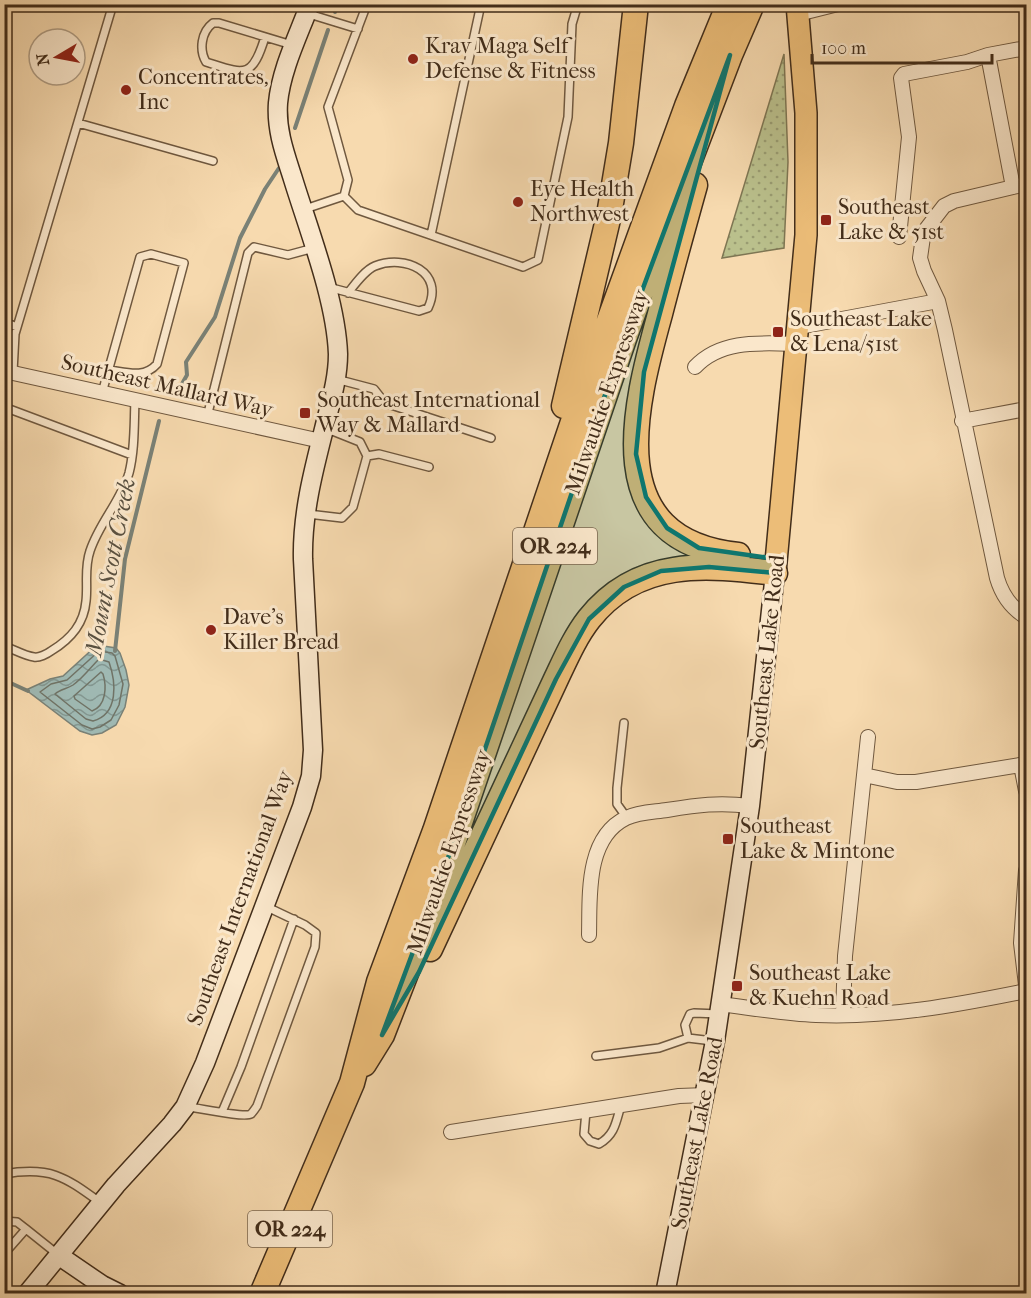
<svg xmlns="http://www.w3.org/2000/svg" width="1031" height="1298" viewBox="0 0 1031 1298" font-family="'IM FELL French Canon',serif">
	<defs>
		<pattern id="grass-dots" width="8" height="8" patternUnits="userSpaceOnUse" patternTransform="scale(1.5)"><rect width="8" height="8" fill="#bac08c"/><path d="M2 2h.1M6 6h.1" fill="none" stroke="#999c72" stroke-width="1.8" stroke-linecap="round"/></pattern>
		<pattern id="water-waves" width="16" height="10" patternUnits="userSpaceOnUse" patternTransform="scale(1.5)"><rect width="16" height="10" fill="#9fb9b3"/><path d="M0 5q4-4 8 0t8 0" fill="none" stroke="#839791"/></pattern>
	</defs>
	<rect width="100%" height="100%" fill="#f7daaf"/>
	<filter id="stains"><feTurbulence type="fractalNoise" baseFrequency=".00333" numOctaves="4"/><feColorMatrix values="0 0 0 0 .2 0 0 0 0 .09 0 0 0 0 .02 0 0 0 .5 -.17"/></filter>
	<radialGradient id="worn" r=".72"><stop offset=".6" stop-color="#630" stop-opacity="0"/><stop offset="1" stop-color="#630" stop-opacity=".3"/></radialGradient>
	<path fill="url(#grass-dots)" stroke="#7e7653" stroke-width="1.5" d="M784,54L788,162L784,248L722,258Z"/>
	<path fill="url(#water-waves)" stroke="#7a8176" stroke-width="1.5" d="M97,645L116,648L120,653L126,670L129,685L125,707L116,725L102,733L92,735L80,731L26,690L50,679L63,676Z"/>
	<g fill="none" stroke-linecap="round" stroke-linejoin="round">
		<path stroke="#707366" stroke-width="1.5" d="M99,651L112,653L115,656L123,684L119,705L111,720L100,727L92,729L82,725L40,692L51,684L67,680Z
			M99,659L109,662C116,682 119,714 93,721L86,719L55,694C60,689 67,689 73,685C83,678 90,668 99,659Z
			M101,672L103,674C107,687 106,706 92,711L75,699L74,696Z"/>
		<path stroke="#7a8176" stroke-width="4" d="M335,12L337,4
			M295,128L328,30
			M179,389L187,375L186,362L215,317L240,238L265,189L279,168
			M115,651L125,559L159,421
			M4,680L28,691"/>
		<defs>
			<path id="lane" d="M309,14L358,29
				M265,37C252,80 244,74 206,62C199,50 201,32 213,23H219L292,45
				M78,123L213,161
				M344,196L358,210L523,267L538,260L568,117L572,24L578,4
				M344,196L348,180L328,107L367,4
				M305,209L344,196
				M431,235L481,4
				M328,287L419,311L428,308C445,272 405,254 375,266C365,270 355,284 348,293
				M4,322L17,327
				M13,372L15,334L113,4
				M336,379L374,389L385,403L491,438
				M102,393L140,257L151,254L184,263L157,364C144,379 126,372 109,370
				M4,407L132,455
				M207,417L248,253L254,247L288,255L314,248
				M367,456L379,454L429,467
				M308,514L342,518L353,507L367,456L360,442L325,428
				M4,646C13,649 25,656 34,657C39,658 47,654 51,651C71,639 84,624 86,601C88,584 84,568 90,551C99,523 121,501 129,473C135,450 134,424 135,400
				M624,723L617,788V804L627,818
				M688,1038L685,1025L690,1014L694,1013L719,1014
				M596,1056L659,1048L688,1038L713,1041
				M188,1107C199,1108 244,1118 251,1114C253,1112 255,1109 257,1106L315,947L316,933L305,925L265,906
				M586,1111L584,1134L590,1141L599,1144C615,1135 616,1122 621,1105
				M222,1112L241,1067L294,919
				M4,1174C51,1166 65,1177 101,1203
				M4,1221L17,1222L26,1229
				M4,1254L26,1229L56,1253"/>
			<path id="street" d="M798,14L838,4
				M988,55L1013,187
				M1026,184L954,201L944,206L927,228L923,237L920,258L924,271L938,301L945,330L997,578C1002,595 1011,608 1026,617
				M899,237L909,137L901,78L904,74L967,62L988,55L1026,48
				M799,327L938,301
				M695,367C721,339 761,343 797,344
				M4,371L321,441
				M962,421L1026,409
				M1021,765L1026,791
				M864,775L897,782H916L1026,764
				M1026,870L1021,943L1026,985
				M589,935C590,897 585,838 626,818C639,812 654,812 667,810C698,805 719,802 750,806
				M720,1004C752,1008 784,1014 816,1015C887,1018 957,1005 1026,991
				M843,1015L845,956L868,737
				M451,1132L679,1096L706,1095"/>
			<path id="secondary" d="M58,1255L102,1285L120,1294
				M27,1294L116,1185L172,1124L185,1107L205,1063L302,807L311,776L313,750L303,559C302,515 313,472 324,429C330,404 338,380 338,354C336,300 309,231 293,179C285,154 276,130 278,103C281,70 298,36 310,4
				M665,1294L715,1041L750,806L775,573"/>
			<path id="primary" d="M775,573L806,235V113L797,4"/>
			<path id="highway" d="M695,185C683,228 671,271 660,314C634,408 599,540 738,555
				M564,406L609,215L621,143L636,4
				M430,949L556,679C566,658 575,637 589,619C638,557 706,565 775,573
				M364,1064L382,1035L415,950L449,855L624,339L664,228L730,55L752,4
				M262,1294L352,1083L379,982L435,831L582,395L687,106L729,4"/>
		</defs>
		<use href="#lane" stroke="#6f583f" stroke-width="10"/>
		<use href="#street" stroke="#6f583f" stroke-width="16"/>
		<use href="#secondary" stroke="#422d1a" stroke-width="21"/>
		<use href="#primary" stroke="#422d1a" stroke-width="24"/>
		<use href="#highway" stroke="#422d1a" stroke-width="27"/>
		<use href="#lane" stroke="#fae7cb" stroke-width="7"/>
		<use href="#street" stroke="#fae7cb" stroke-width="14"/>
		<use href="#secondary" stroke="#fae7cb" stroke-width="18"/>
		<use href="#primary" stroke="#ecbd78" stroke-width="21"/>
		<use href="#highway" stroke="#ecbd78" stroke-width="24"/>
	</g>
	<path fill="#0f766e" fill-opacity="0.2" stroke="#0f766e" stroke-width="4.5" stroke-linejoin="round" d="M730,55L644,372L636,454L646,497L667,528L699,548L777,559L775,573L709,567L661,571L624,587L589,619L556,679L419,972L382,1035L449,855L624,339Z"/>
	<g fill="#8f2418" stroke="#fae7cb" stroke-width="2">
		<circle cx="413" cy="59" r="6"/>
		<circle cx="126" cy="90" r="6"/>
		<circle cx="518" cy="202" r="6"/>
		<rect x="820" y="214" width="12" height="12" rx="3"/>
		<rect x="772" y="326" width="12" height="12" rx="3"/>
		<rect x="299" y="407" width="12" height="12" rx="3"/>
		<circle cx="211" cy="630" r="6"/>
		<rect x="722" y="833" width="12" height="12" rx="3"/>
		<rect x="731" y="980" width="12" height="12" rx="3"/>
	</g>
	<g text-anchor="middle" dominant-baseline="central" stroke-width="6" stroke-linejoin="round" paint-order="stroke">
		<g fill="#fae7cb" stroke="#79654f" stroke-width="1.5">
			<rect x="513" y="528" width="84" height="36" rx="4.5"/>
			<rect x="248" y="1211" width="84" height="36" rx="4.5"/>
		</g>
		<g font-size="21" font-weight="bold" fill="#422d1a">
			<text x="555" y="546">OR 224</text>
			<text x="290" y="1229">OR 224</text>
		</g>
		<g font-size="22" fill="#422d1a" stroke="#fae7cb" text-anchor="start">
			<text x="425" y="46">Krav Maga Self<tspan x="425" dy="25">Defense &amp; Fitness</tspan></text>
			<text x="138" y="77">Concentrates,<tspan x="138" dy="25">Inc</tspan></text>
			<text x="530" y="189">Eye Health<tspan x="530" dy="25">Northwest</tspan></text>
			<text x="838" y="207">Southeast<tspan x="838" dy="25">Lake &amp; 51st</tspan></text>
			<text x="790" y="319">Southeast Lake<tspan x="790" dy="25">&amp; Lena/51st</tspan></text>
			<text x="317" y="400">Southeast International<tspan x="317" dy="25">Way &amp; Mallard</tspan></text>
			<text x="223" y="617">Dave's<tspan x="223" dy="25">Killer Bread</tspan></text>
			<text x="740" y="826">Southeast<tspan x="740" dy="25">Lake &amp; Mintone</tspan></text>
			<text x="749" y="973">Southeast Lake<tspan x="749" dy="25">&amp; Kuehn Road</tspan></text>
		</g>
		<g font-size="22" fill="#422d1a" stroke="#fae7cb">
			<text transform="translate(167 386) rotate(13)">Southeast Mallard Way</text>
			<text transform="translate(607 392) rotate(-71)">Milwaukie Expressway</text>
			<text transform="translate(767 652) rotate(-84)">Southeast Lake Road</text>
			<text transform="translate(449 852) rotate(-71)">Milwaukie Expressway</text>
			<text transform="translate(240 898) rotate(-70)">Southeast International Way</text>
			<text transform="translate(697 1133) rotate(-79)">Southeast Lake Road</text>
		</g>
		<g font-size="24" font-style="italic" fill="#595040" stroke="#fae7cb">
			<text transform="translate(110 567) rotate(-79)">Mount Scott Creek</text>
		</g>
	</g>
	<rect width="1031" height="1298" fill="none" stroke="#f7daaf" stroke-width="24"/>
	<rect x="6" y="6" width="1019" height="1286" fill="none" stroke="#422d1a" stroke-width="3"/>
	<rect x="12" y="12" width="1007" height="1274" fill="none" stroke="#422d1a" stroke-width="1.5"/>
	<g transform="translate(57 57) rotate(260)"><circle r="28" fill="#fae7cb" stroke="#b09d84" stroke-width="1.5"/>
	<path d="M0-4.5L10 22L0 15L-10 22Z" fill="#8f2418"/>
	<text y="-9" font-size="16" font-weight="bold" text-anchor="middle" fill="#422d1a">N</text>
	</g>
	<path d="M812 54v9h180v-9" fill="none" stroke="#422d1a" stroke-width="3"/>
	<text x="821" y="54" font-size="18" fill="#422d1a" stroke="#fae7cb" stroke-width="4.5" paint-order="stroke">100 m</text>
	<rect width="100%" height="100%" filter="url(#stains)"/>
	<rect width="100%" height="100%" fill="url(#worn)"/>
</svg>
